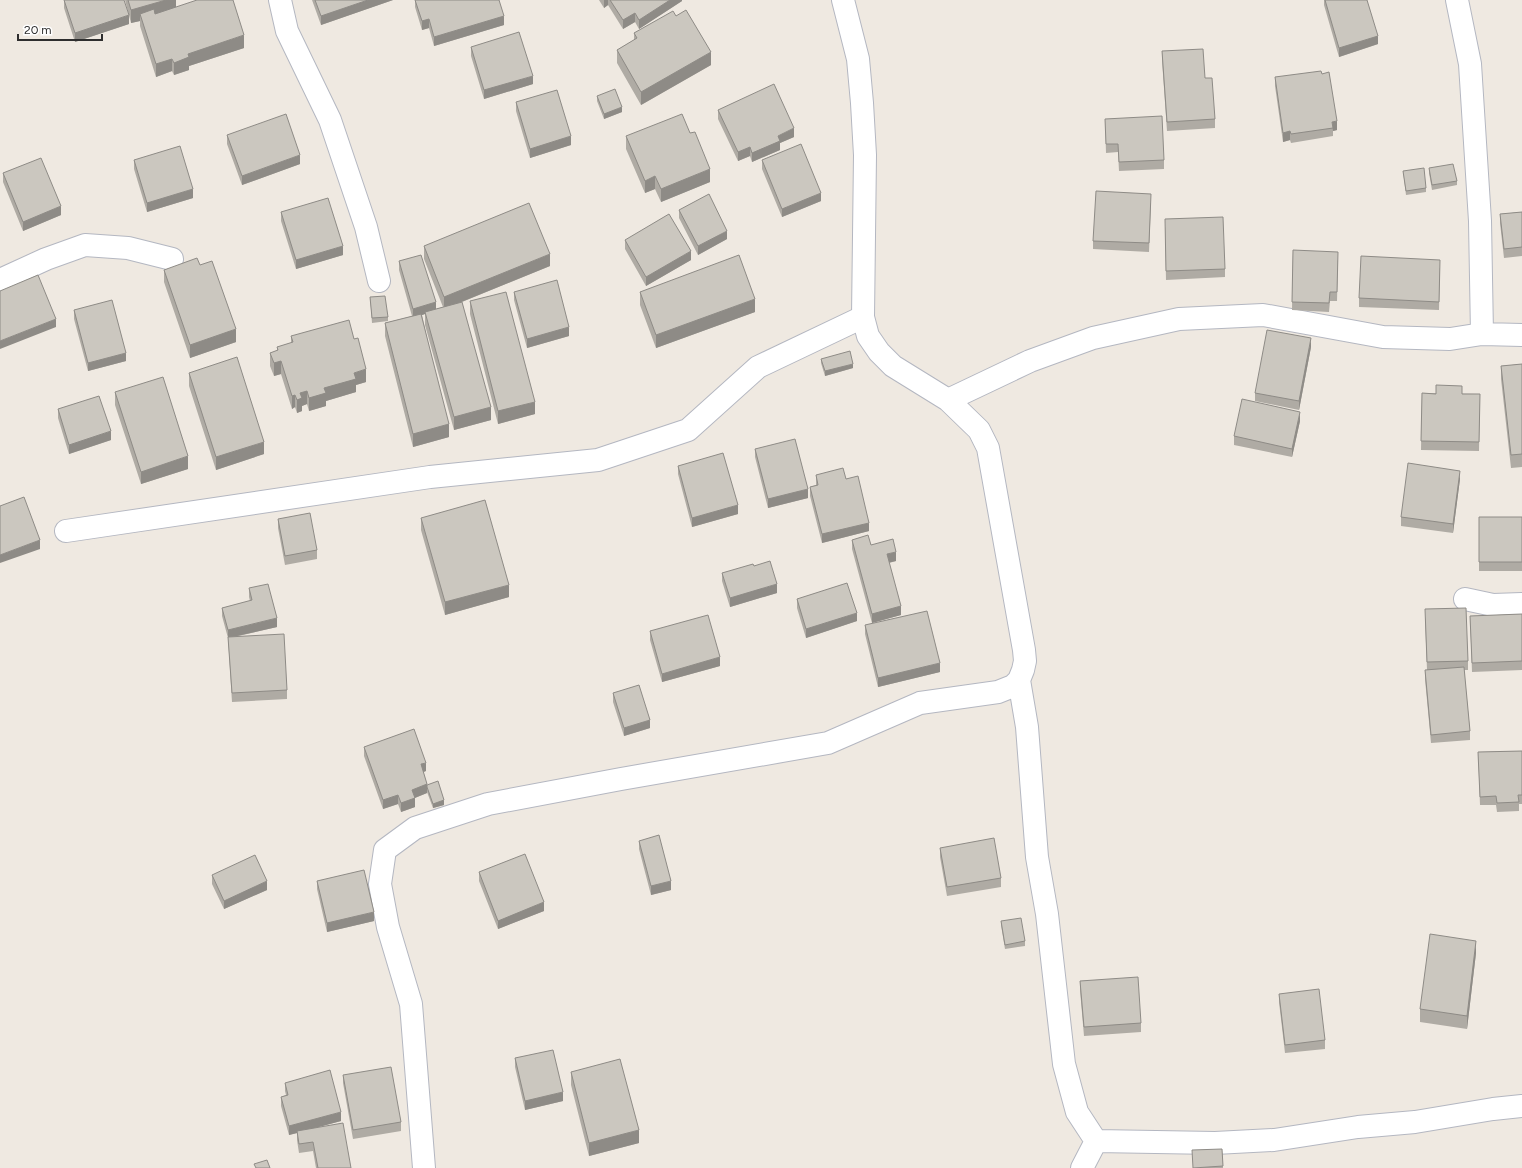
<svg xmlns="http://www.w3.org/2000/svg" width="1522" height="1168" viewBox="0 0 1522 1168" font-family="Figtree,sans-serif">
	<rect width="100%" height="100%" fill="#efe9e1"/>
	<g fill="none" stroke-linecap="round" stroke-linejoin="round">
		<defs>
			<path id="minor" d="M280,0L287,31L330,120L366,227L379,281
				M1457,0L1470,64L1480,221L1482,334
				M0,280L46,259L85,245L128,248L172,259
				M948,400L1030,361L1093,338L1179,319L1263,315L1383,337L1450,339L1482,334L1522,335
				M66,531L430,477L598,460L688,430L758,367L863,317
				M1465,599L1493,605L1522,604
				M1019,680L1027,727L1037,857L1047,914L1064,1064L1077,1112L1096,1141L1215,1143L1274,1140L1358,1127L1415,1122L1493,1109L1522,1106
				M424,1168L411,1004L388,927L380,884L385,850L415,828L488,804L621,779L828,743L920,703L998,692L1013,686L1019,680L1023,670L1025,661L1024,650L988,448L979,430L948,400L893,366L879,352L868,336L863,317L865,155L862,103L858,59L843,0
				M1082,1168L1096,1141"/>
		</defs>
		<use href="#minor" stroke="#b4b7c1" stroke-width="24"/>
		<use href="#minor" stroke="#fff" stroke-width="22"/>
	</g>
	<path fill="#afaba4" d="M64,0L129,24L75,42L64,8Z
		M125,0H176V7L244,48L189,66V70L174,75L172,71L156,77L140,26V21L131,23Z
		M312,0H393L321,25Z
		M415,0H499L504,25L434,46L429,28L422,30L415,7Z
		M599,0H682V1L639,29L635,22L623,29L608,5L604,8Z
		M1324,0H1367L1378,44L1339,57L1324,5Z
		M676,16L711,65L641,105L617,63V50L634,40V33Z
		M471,47L533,84L484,99L471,56Z
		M1162,51L1205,78L1215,119V128L1167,131L1162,60Z
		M1275,77L1337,130L1333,131V136L1291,143L1290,140L1283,142L1275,86Z
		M597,96L622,112L604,119L597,101Z
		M516,102L571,145L530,158L516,111Z
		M718,110L794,137L780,143V150L752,162L750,156L738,161L718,119Z
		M1105,119L1164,160V169L1119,171L1118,152L1106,153Z
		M227,135L300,164L242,185L227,144Z
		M626,136L710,182L661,202L655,189L645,193L626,149Z
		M134,160L193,198L147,212L134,169Z
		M762,160L821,201L782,217L762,169Z
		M1429,168L1457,181V185L1432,190L1429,173Z
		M1403,171L1426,188V192L1406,195Z
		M3,173L61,215L23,231L3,182Z
		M1151,203L1149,252L1093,249V241Z
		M679,210L727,239L698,255L679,218Z
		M281,212L343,255L296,269L281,221Z
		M1522,212V256L1504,258L1500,223V214Z
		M1165,227L1225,269V277L1166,280Z
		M625,240L691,260L646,286L625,249Z
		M424,246L550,266L462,302L491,420L454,430L425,325V314L422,315L449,437L413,447L385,336V323L412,316L399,270V261L436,309L443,307L424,259Z
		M1293,250L1338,260L1337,301H1330L1329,312L1292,310Z
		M200,265L236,342L190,358L164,282V270Z
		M1440,268L1439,310L1359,307V298Z
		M514,292L569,336L527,348L514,300Z
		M640,292L755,312L656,348L640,305Z
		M370,297L388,317V321L372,323Z
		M470,301L535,414L498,424L470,314Z
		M74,310L126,361L88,371L74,319Z
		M291,336L366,382L356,385V392L326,401V406L309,411L307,404L302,406V411L297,413L295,407L292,409L281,374L274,376L270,366V353L277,351V347L291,343Z
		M1311,347L1299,410L1255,401V393Z
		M821,359L853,368L825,376L821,363Z
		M1522,364V467L1511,468L1501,379V366Z
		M189,373L264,454L216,470L189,386Z
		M115,392L188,469L141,484L115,405Z
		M1422,393L1480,394L1479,451L1421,450Z
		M58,409L111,440L69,454L58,418Z
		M1300,421L1292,457L1234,445V436Z
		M755,449L808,498L768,508L755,457Z
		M678,466L738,514L692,527L678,474Z
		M816,475L846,479L869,531L822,543L810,496V487L816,485Z
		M1460,479L1453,533L1401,526V517Z
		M1479,517H1522V571H1479Z
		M421,518L509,597L445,615L421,530Z
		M278,519L317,550V559L285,565L278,528Z
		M852,540L871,545L896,561L889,563L901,615L872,623L852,549Z
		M722,573L777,593L730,607L722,581Z
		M249,588L277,627L234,637L287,690V699L232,702L228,638L222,616V608L250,601L249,597Z
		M797,599L857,621L806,638L797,608Z
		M1522,614V670L1472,672L1470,616Z
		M1425,618L1468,661V670H1464L1470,731V740L1431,743L1425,679V670H1427Z
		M865,625L940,672L878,687L865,634Z
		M650,631L720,666L662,682L650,640Z
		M613,693L650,728L624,736L613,702Z
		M364,747L426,771L423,772L427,785L444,805L433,808L427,792V793L415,798V807L401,812L398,804L383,809L364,756Z
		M1522,751V804H1519V811L1497,812L1496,805H1480L1478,752Z
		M639,841L671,890L651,895L639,849Z
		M940,848L1001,878V887L947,896L940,857Z
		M479,872L544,911L498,929L479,881Z
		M212,875L267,890L224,909L212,884Z
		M317,881L374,921L327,932L317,889Z
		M1001,921L1025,941V946L1005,949L1001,925Z
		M1476,953L1467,1029L1420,1022V1009Z
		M1080,981L1141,1023V1032L1084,1036L1080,990Z
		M1279,994L1325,1040V1049L1285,1053L1279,1002Z
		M515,1058L563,1101L525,1110L515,1067Z
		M571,1072L639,1143L589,1156L571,1085Z
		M343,1075L401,1122V1131L353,1139L343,1083Z
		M285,1083L341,1121L318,1127L351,1168H316L313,1151L299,1153L297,1140V1133L289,1135L281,1106V1097L286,1095L285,1091Z
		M1222,1149L1223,1168H1193Z"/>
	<path fill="#8e8b86" d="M166,0H176V10L142,20L140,14V21L131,23V10Z
		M368,0H393L321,25V16Z
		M604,0H608V5L604,8Z
		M670,0H682V1L639,29V20Z
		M635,13V22L623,29V20Z
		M129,15V24L75,42V33Z
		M504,16V25L434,46V37Z
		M429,19V28L422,30V21Z
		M244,35V48L189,66V70L174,75V63L188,54Z
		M1378,36V44L1339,57V48Z
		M711,52V65L641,105V92Z
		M172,59V71L156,77V64Z
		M533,76V84L484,99V90Z
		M622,107V112L604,119V114Z
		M1337,121V130L1333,131L1332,122Z
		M794,128V137L780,143V150L752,162V153L778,136Z
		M1290,131V140L1283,142V133Z
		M571,136V145L530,158V149Z
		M750,147V156L738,161V152Z
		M300,155V164L242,185V176Z
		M710,169V182L661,202V189Z
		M655,176V189L645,193V181Z
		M193,189V198L147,212V203Z
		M821,193V201L782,217V209Z
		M61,206V215L23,231V222Z
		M727,231V239L698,255V246Z
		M343,246V255L296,269V260Z
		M691,251V260L646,286V277Z
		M550,254V266L444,309V297Z
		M755,299V312L656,348V335Z
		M436,302V311L425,312V314L413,318V309Z
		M56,319V327L0,349V341Z
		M569,327V336L527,348V339Z
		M236,329V342L190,358V345Z
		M1311,338V347L1299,410V401Z
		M126,353V361L88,371V363Z
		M281,361V374L274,376V363Z
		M853,364V368L825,376V371Z
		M366,369V382L356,385V392L326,401V406L309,411V398L324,388L354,373Z
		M307,391V404L302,406V411L297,413V400L300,393Z
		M295,395V407L292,409V396Z
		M535,402V414L498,424V411Z
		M491,407V420L454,430V417Z
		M1300,412V421L1292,457V449Z
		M449,424V437L413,447V434Z
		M111,431V440L69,454V445Z
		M264,442V454L216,470V457Z
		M188,456V469L141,484V472Z
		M1460,471V479L1453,533V524Z
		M808,489V498L768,508V499Z
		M738,505V514L692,527V518Z
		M869,523V531L822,543V534Z
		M40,540V549L0,563V555Z
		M896,552V561L887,563V554Z
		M777,584V593L730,607V598Z
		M509,585V597L445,615V602Z
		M901,606V615L872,623V614Z
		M857,613V621L806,638V629Z
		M277,618V627L228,638V630Z
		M720,657V666L662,682V674Z
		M940,663V672L878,687V678Z
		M650,720V728L624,736V728Z
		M426,763V771L421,773V764Z
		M427,784V793L412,799V790Z
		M398,795V804L383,809V800Z
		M415,798V807L401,812V803Z
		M444,800V805L433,808V804Z
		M267,881V890L224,909V901Z
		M671,881V890L651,895V886Z
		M544,902V911L498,929V921Z
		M374,912V921L327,932V923Z
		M1476,941V953L1467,1029V1016Z
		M563,1092V1101L525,1110V1101Z
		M341,1112V1121L297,1133V1131V1133L289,1135V1126Z
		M639,1130V1143L589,1156V1143Z"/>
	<path fill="#cbc7bf" stroke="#8e8b86" d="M64,0H124L129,15L75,33Z
		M128,0H166L131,10Z
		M197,0H233L244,35L188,54L189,57L174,63L172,59L156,64L140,14L154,9L155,14Z
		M315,0H368L321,16Z
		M415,0H499L504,16L434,37L429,19L422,21Z
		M610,0H670L639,20L635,13L623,20Z
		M1325,0H1367L1378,36L1339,48Z
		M686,10L711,52L641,92L617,50L637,38L634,33L673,11L676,16Z
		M519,32L533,76L484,90L471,47Z
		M1203,49L1205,78H1212L1215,119L1167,122L1162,51Z
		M1321,71L1322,74L1329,72L1337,121L1332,122L1333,128L1291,134L1290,131L1283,133L1275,77Z
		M774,84L794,128L778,136L780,141L752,153L750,147L738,152L718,110Z
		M615,89L622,107L604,114L597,96Z
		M557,90L571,136L530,149L516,102Z
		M286,114L300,155L242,176L227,135Z
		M682,114L690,133L695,132L710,169L661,189L655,176L645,181L626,136Z
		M1162,116L1164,160L1119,162L1118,144H1106L1105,119Z
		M801,144L821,193L782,209L762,160Z
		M180,146L193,189L147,203L134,160Z
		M41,158L61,206L23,222L3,173Z
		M1453,164L1457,181L1432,185L1429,168Z
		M1424,168L1426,188L1406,191L1403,171Z
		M1096,191L1151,194L1149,243L1093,241Z
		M709,194L727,231L698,246L679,210Z
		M328,198L343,246L296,260L281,212Z
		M529,203L550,254L444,297L424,246Z
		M1522,212V247L1504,249L1500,214Z
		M669,214L691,251L646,277L625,240Z
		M1223,217L1225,269L1166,271L1165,219Z
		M1293,250L1338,252L1337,292H1330L1329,303L1292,302Z
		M421,255L436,302L413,309L399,261Z
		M739,255L755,299L656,335L640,292Z
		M1361,256L1440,260L1439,302L1359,298Z
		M197,258L200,265L212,261L236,329L190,345L164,270Z
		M38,275L56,319L0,341V291Z
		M557,280L569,327L527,339L514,292Z
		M506,292L535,402L498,411L470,301Z
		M385,296L388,317L372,318L370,297Z
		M112,300L126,353L88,363L74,310Z
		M462,302L491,407L454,417L425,312Z
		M421,314L449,424L413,434L385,323Z
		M349,320L354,339L358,338L366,369L354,373L356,379L324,388L326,393L309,398L307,391L300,393L302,398L297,400L295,395L292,396L281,361L274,363L270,353L278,350L277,347L293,342L291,336Z
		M1267,330L1311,338L1299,401L1255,393Z
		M850,351L853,364L825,371L821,359Z
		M237,357L264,442L216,457L189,373Z
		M1522,364V454L1511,455L1501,366Z
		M163,377L188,456L141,472L115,392Z
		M1436,385L1462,386V394H1480L1479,442L1421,441L1422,393L1436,394Z
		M99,396L111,431L69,445L58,409Z
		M1242,399L1300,412L1292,449L1234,436Z
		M795,439L808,489L768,499L755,449Z
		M723,453L738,505L692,518L678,466Z
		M1408,463L1460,471L1453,524L1401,517Z
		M843,468L846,479L858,476L869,523L822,534L810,487L818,485L816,475Z
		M24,497L40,540L0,555V506Z
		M485,500L509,585L445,602L421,518Z
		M310,513L317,550L285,556L278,519Z
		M1479,517H1522V562H1479Z
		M868,535L871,545L893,539L896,552L887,554L901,606L872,614L852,540Z
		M770,561L777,584L730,598L722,573L753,564L754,566Z
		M847,583L857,613L806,629L797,599Z
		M268,584L277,618L228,630L222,608L252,600L249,588Z
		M1466,608L1468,661L1427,662L1425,609Z
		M927,611L940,663L878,678L865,625Z
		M1522,614V661L1472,663L1470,616Z
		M708,615L720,657L662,674L650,631Z
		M284,634L287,690L232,693L228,637Z
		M1464,667L1470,731L1431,735L1425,670Z
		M639,685L650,720L624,728L613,693Z
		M414,729L426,763L421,764L427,784L412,790L415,798L401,803L398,795L383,800L364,747Z
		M1522,751V795H1518L1519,802L1497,803L1496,796L1480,797L1478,752Z
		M438,781L444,800L433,804L427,787V785Z
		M659,835L671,881L651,886L639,841Z
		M994,838L1001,878L947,887L940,848Z
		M525,854L544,902L498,921L479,872Z
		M255,855L267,881L224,901L212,875Z
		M364,870L374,912L327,923L317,881Z
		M1021,918L1025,941L1005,945L1001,921Z
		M1430,934L1476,941L1467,1016L1420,1009Z
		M1138,977L1141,1023L1084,1027L1080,981Z
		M1319,989L1325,1040L1285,1045L1279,994Z
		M553,1050L563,1092L525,1101L515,1058Z
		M620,1059L639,1130L589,1143L571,1072Z
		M391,1067L401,1122L353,1130L343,1075Z
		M330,1070L341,1112L289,1126L281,1097L288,1095L285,1083Z
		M343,1123L351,1168H318L313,1142L299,1144L297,1131Z
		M1222,1149L1223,1166L1193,1168L1192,1150Z
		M267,1160L270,1168H256L254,1164Z"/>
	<path d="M18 34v6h84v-6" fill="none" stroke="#2e2e2e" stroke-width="2"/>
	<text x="24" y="34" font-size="12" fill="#2e2e2e" stroke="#ffffff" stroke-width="3" paint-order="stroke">20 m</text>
</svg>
